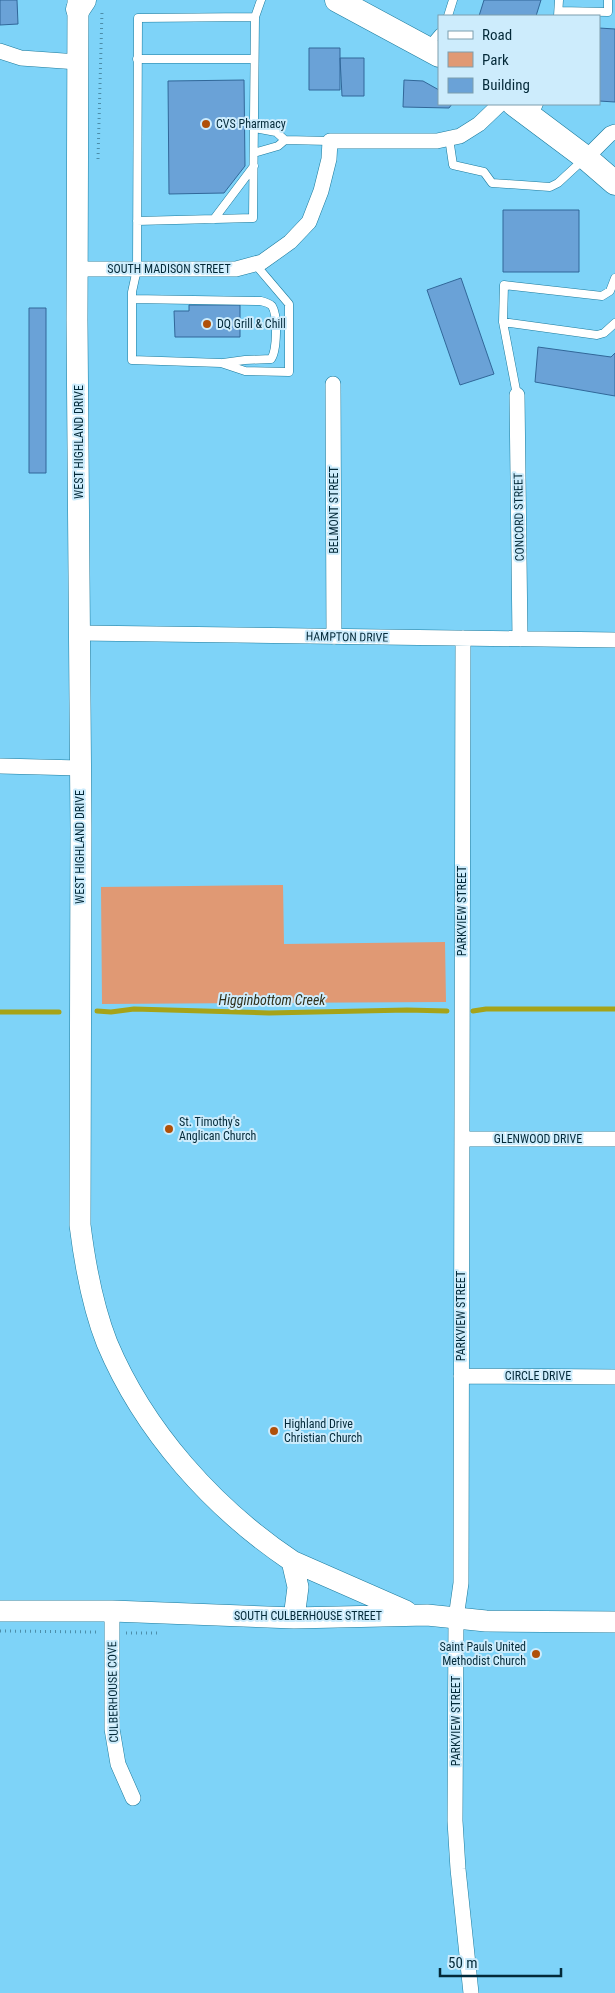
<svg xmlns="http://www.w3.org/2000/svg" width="615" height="1993" viewBox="0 0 615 1993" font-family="'Roboto Condensed',sans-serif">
	<rect width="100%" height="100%" fill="#7ed3f8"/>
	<path fill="#e09974" d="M283,885L284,944L445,942L446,1002L102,1004L101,887Z"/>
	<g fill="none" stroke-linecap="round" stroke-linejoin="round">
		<path stroke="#a6a318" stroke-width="5" d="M97,1011L111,1012L134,1009L269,1013L407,1010L447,1011
			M473,1011L486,1009H615
			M0,1012H59"/>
	</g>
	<path fill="#6aa2d7" stroke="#316799" d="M0,0H17L18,24L0,25Z
		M484,0H541L536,16H479Z
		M599,28L615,29V102L599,101Z
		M309,48H340V90H309Z
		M340,58H364V96H342Z
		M244,80L245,166L224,193L169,194L168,81Z
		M404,80L423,81L439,90V104H452L449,108L403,107Z
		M503,210H579V272H503Z
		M461,278L494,374L460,385L427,290Z
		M189,305H240V337H175L174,311H189Z
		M29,308H46V473H29Z
		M538,347L611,357L615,353V396L535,382Z"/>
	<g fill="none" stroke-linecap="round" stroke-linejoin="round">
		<defs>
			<path id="lane" d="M559,11L608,12V0
				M448,16L453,0
				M558,16L559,0
				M255,17L261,0
				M428,46L439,33
				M137,59H254
				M534,116L539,104
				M254,128L276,132L285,140
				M449,138L453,165L484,172L492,183L550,187L558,183L584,159
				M254,153L278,146L285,140L330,141
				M214,219L254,166
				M137,221L253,218L255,17L138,18L137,269L132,292V360L221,363L245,371L289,372V304L255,264
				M132,299L261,301C265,302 269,303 272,306C278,315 277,351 271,359L245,360L223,363
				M503,322L504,285L602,296L610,291L615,278
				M517,395L503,322L597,335L604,333L615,323"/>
			<path id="street" d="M0,51L21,58L78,62
				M586,158L610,134L615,132
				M77,269H236L262,262L290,242L309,222L321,191L329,159L330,141H437L460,136L479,124L500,104
				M333,384L334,637
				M517,395L520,639
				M79,633L615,640
				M463,638L461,1583L456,1618L455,1821L458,1869L471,1993
				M0,766L80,768
				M462,1139H615
				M461,1376L615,1377
				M112,1611V1729L118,1764L133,1798"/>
			<path id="secondary" d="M78,0L77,321L81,828L80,1225C85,1265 92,1305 107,1343C144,1431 213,1508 292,1561L298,1587L294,1618
				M292,1561L406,1611
				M0,1611H112L294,1618L427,1615L486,1621L615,1622"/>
			<path id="primary" d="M337,0L439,55
				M78,9L84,0
				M514,104L586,158L615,183"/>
		</defs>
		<use href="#lane" stroke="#1b7a9c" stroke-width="9"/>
		<use href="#street" stroke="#1b7a9c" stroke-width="16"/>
		<use href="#secondary" stroke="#1b7a9c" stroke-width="22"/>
		<use href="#primary" stroke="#1b7a9c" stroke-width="25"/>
		<path stroke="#4c8da9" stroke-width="3" stroke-dasharray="1 4" stroke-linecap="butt" d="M98,159L102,11
			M0,1631L97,1632
			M126,1633H157"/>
		<use href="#lane" stroke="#fff" stroke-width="8"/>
		<use href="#street" stroke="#fff" stroke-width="15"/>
		<use href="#secondary" stroke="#fff" stroke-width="21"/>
		<use href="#primary" stroke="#fff" stroke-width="24"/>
	</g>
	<g fill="#b05008" stroke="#cdecfc" stroke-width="2">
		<circle cx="206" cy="124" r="5"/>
		<circle cx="207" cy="324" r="5"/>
		<circle cx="169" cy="1129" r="5"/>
		<circle cx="274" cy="1431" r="5"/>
		<circle cx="536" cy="1654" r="5"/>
	</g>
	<g text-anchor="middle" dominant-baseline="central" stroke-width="4" stroke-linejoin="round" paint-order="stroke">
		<g font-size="12" fill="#032938" stroke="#cdecfc" text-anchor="start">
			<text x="216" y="124">CVS Pharmacy</text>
			<text x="217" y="324">DQ Grill &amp; Chill</text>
			<text x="179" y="1122">St. Timothy's<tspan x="179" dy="14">Anglican Church</tspan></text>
			<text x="284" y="1424">Highland Drive<tspan x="284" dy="14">Christian Church</tspan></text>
			<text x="526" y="1647" text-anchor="end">Saint Pauls United<tspan x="526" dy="14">Methodist Church</tspan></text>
		</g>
		<g font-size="12" fill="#032938" stroke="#cdecfc">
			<text x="169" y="269">SOUTH MADISON STREET</text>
			<text transform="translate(79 442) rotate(-90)">WEST HIGHLAND DRIVE</text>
			<text transform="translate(334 510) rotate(-90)">BELMONT STREET</text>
			<text transform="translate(519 517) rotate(-91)">CONCORD STREET</text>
			<text transform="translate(347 637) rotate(1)">HAMPTON DRIVE</text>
			<text transform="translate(80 847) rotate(-90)">WEST HIGHLAND DRIVE</text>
			<text transform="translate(462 911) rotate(-90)">PARKVIEW STREET</text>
			<text x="538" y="1139">GLENWOOD DRIVE</text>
			<text transform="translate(461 1316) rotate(-90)">PARKVIEW STREET</text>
			<text x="538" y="1376">CIRCLE DRIVE</text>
			<text x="308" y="1616">SOUTH CULBERHOUSE STREET</text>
			<text transform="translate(113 1692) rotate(-91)">CULBERHOUSE COVE</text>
			<text transform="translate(456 1721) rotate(-90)">PARKVIEW STREET</text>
		</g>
		<g font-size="14" font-style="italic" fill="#31311b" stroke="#cdecfc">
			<text x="272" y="1000">Higginbottom Creek</text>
		</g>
	</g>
	<rect x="438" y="15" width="162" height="90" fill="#cdecfc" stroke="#7c9eae"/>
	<rect x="448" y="31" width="25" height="8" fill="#ffffff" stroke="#7c9eae"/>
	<text x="482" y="40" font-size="15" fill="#032938">Road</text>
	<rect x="448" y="52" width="25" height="15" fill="#e09974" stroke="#7c9eae"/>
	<text x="482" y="65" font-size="15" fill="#032938">Park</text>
	<rect x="448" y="78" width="25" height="15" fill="#6aa2d7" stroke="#7c9eae"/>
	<text x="482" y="90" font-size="15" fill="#032938">Building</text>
	<path d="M440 1968v8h121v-8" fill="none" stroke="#032938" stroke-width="2.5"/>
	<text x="448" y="1968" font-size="15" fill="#032938" stroke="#cdecfc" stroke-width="4" paint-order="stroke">50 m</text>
</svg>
